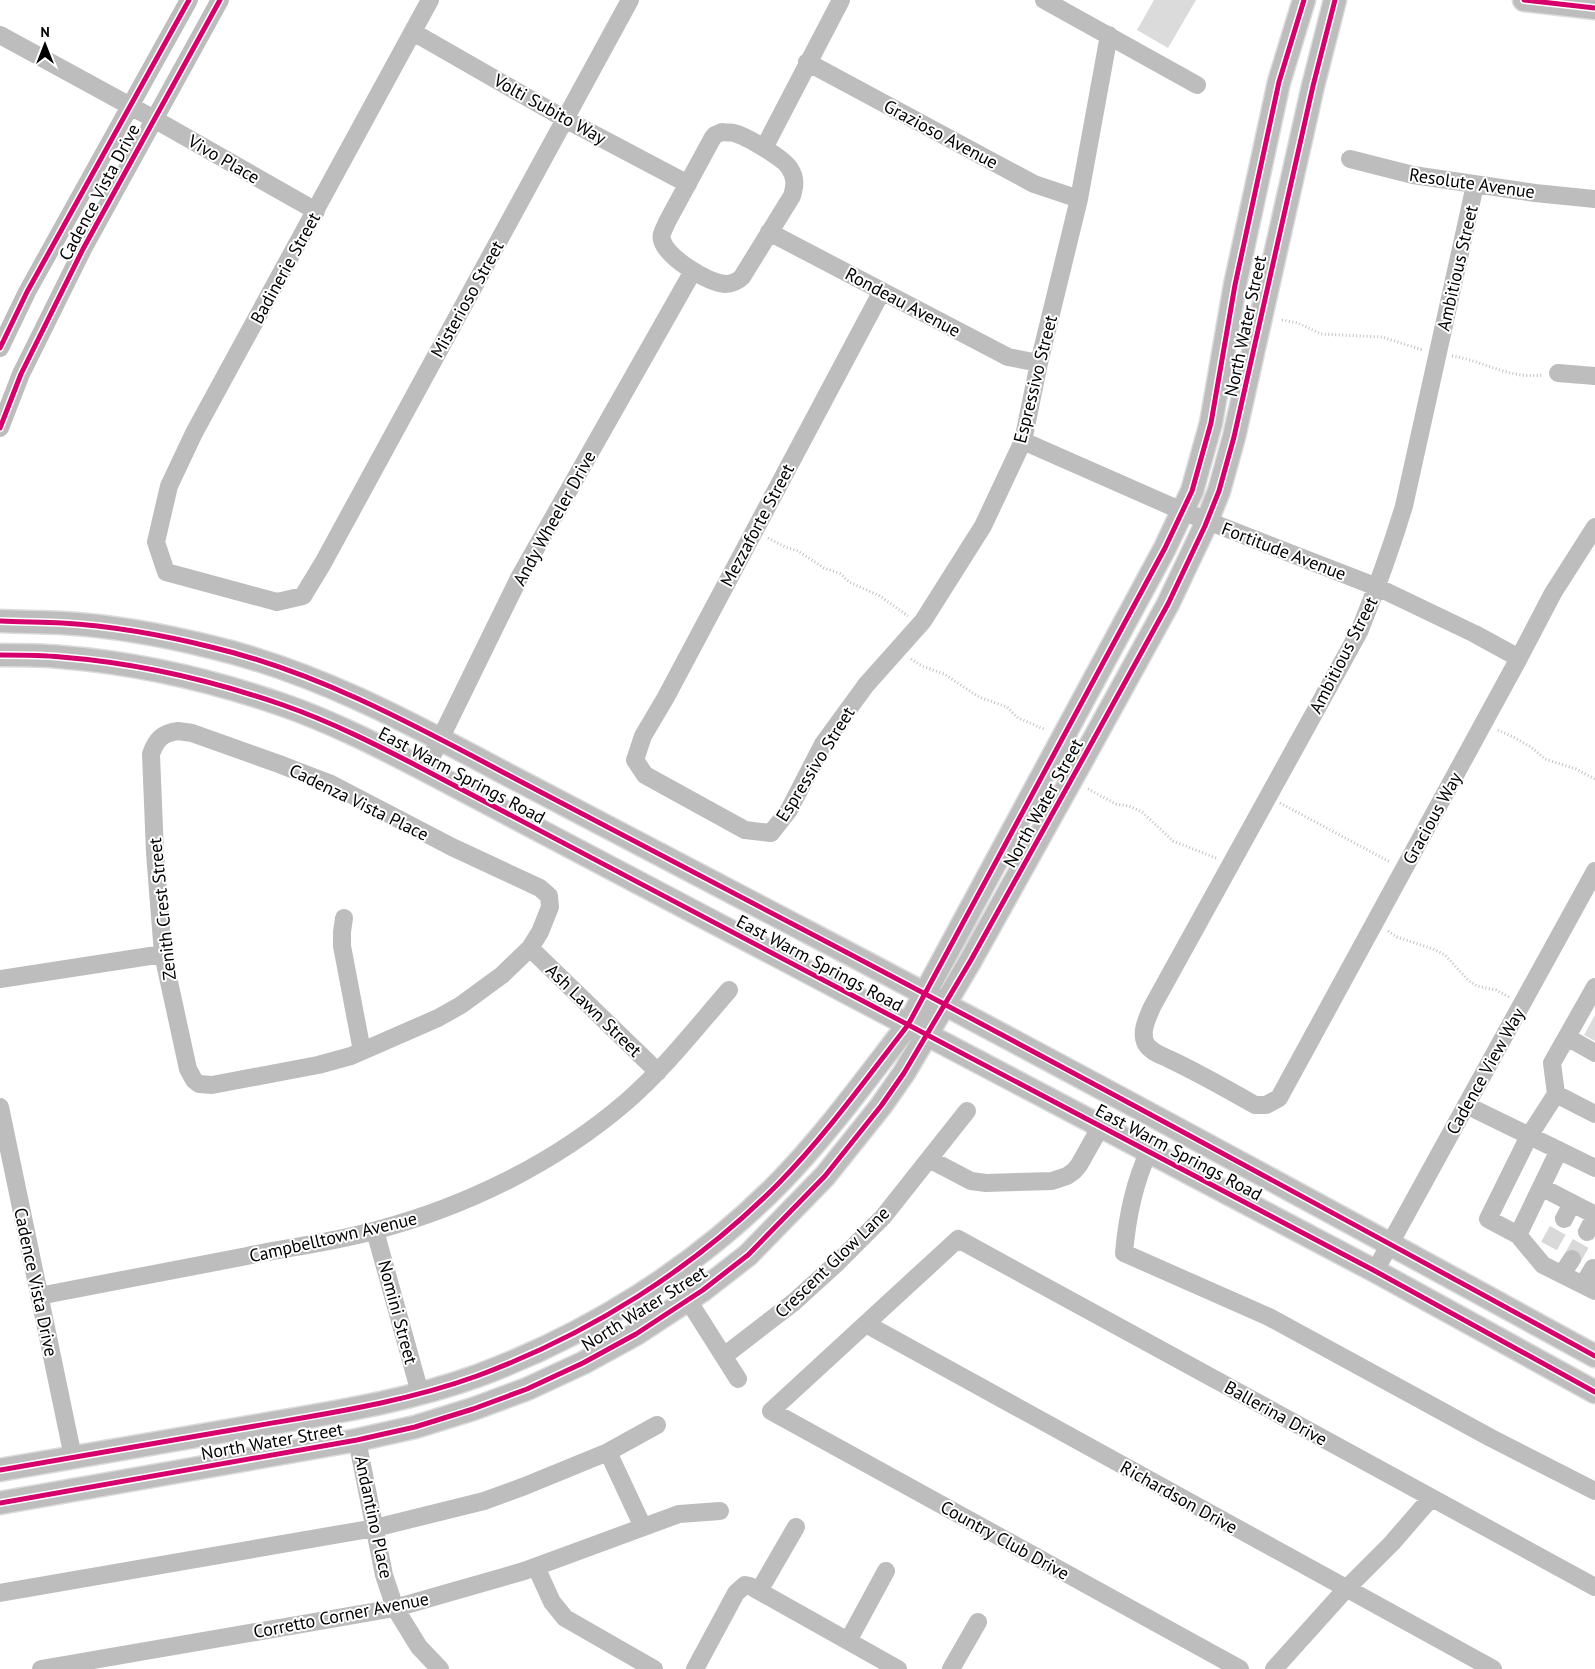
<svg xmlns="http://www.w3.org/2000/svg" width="1595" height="1669" viewBox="0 0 1595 1669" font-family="'PT Sans',sans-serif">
	<rect width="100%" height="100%" fill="#fff"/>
	<path fill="#dbdbdb" d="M1154,0H1196L1168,48L1137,30Z
		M1595,1015V1041L1584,1035Z"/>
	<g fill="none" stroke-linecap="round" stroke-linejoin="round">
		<path stroke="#d9d9d9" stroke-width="18" stroke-dasharray="18 9" stroke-linecap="butt" d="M1549,1246L1564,1219
			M1572,1259L1587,1232"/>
		<defs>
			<path id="major" d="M1524,0L1595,8
				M0,621C21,622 42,622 62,623C112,626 163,635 211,647C318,672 416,726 512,777C610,828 707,879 804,930C1069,1069 1332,1212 1595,1356
				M0,655C20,655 41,655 61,657C137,663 211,680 283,705C332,722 379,746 425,770L1375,1271L1595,1392
				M0,1470C85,1456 170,1440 255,1426C330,1413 405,1402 477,1376C588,1335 694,1269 778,1184C826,1135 866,1079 908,1025L1165,548L1192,491L1211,423L1235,285L1266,142L1279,82L1304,0
				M0,1503L357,1440L415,1427L473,1409L527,1389L583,1363L636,1334L703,1290L748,1255L825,1176L881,1106L904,1073L971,960L1090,746L1168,604L1205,526L1219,491L1234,437L1313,86L1335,0"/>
		</defs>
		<use href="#major" stroke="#dbdbdb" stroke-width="25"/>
		<path stroke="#c2c2c2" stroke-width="3" stroke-dasharray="1 2.5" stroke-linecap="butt" d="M1282,320L1298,323L1321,334L1382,337L1423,350
			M1452,356C1485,361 1507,379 1542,375
			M768,538L785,547L798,551L824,568L841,574L849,582L880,596L908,616
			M911,659L922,666L944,674L979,697L1007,707L1018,718L1046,730
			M1498,730L1515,738L1531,747L1545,759L1576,769L1595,779
			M1088,789L1116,804L1129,806L1142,812L1173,841L1216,858
			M1280,803L1390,862
			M1388,931L1397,937L1433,949L1445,955L1468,980L1477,986L1496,990L1509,997"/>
		<path stroke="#bdbdbd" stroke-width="18" d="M430,0L194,433L169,486L156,542L166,572L277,602L303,596L323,563L630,0
			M1044,0L1197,85
			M413,32L565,119L688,184
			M0,35L154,119L316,211
			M807,62L1034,184L1079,199
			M722,132C726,133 731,132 734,133C746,136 785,159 790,169C796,178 795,186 792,196L742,277C737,282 732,284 725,284C707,282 667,258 662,240C660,234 665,228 667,222L712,139L715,135Z
			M764,148L841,0
			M1350,159L1413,175L1535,193L1595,199
			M1475,185L1404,506C1391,549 1376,590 1359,632L1152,1007C1147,1019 1140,1032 1146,1044C1151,1052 1161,1055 1169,1059C1199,1073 1227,1089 1255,1105H1266L1279,1098L1519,658L1553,593L1595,527
			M769,232L1008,357L1039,363
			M882,291L666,697L643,736L635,760L645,775L745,830L771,833L789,810L823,744L866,685L923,621L983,526L1023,441L1039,363L1079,199L1109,35
			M0,348L27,292L189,0
			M1558,373L1595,376
			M0,428L21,374L83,249L220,0
			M1023,441L1182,511L1377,587L1475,634L1519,658
			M178,731L192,733L279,764L331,784L452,847L540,888L549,896L550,907L540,932L530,948L502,975L461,1005L438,1018L351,1056L318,1065L212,1085L199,1084L194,1080L188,1069L163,954L155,853L151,754C156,740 162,733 178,731Z
			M425,770L519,578L693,271
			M344,918L342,932V946L362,1051
			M530,948L658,1072
			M0,979L163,954
			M1567,1037L1595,1053
			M1556,1094L1595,1114
			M1466,1105L1595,1168
			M0,1107L73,1457
			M1559,1150L1518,1235L1488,1219L1529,1136L1556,1094L1552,1063L1595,987
			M1149,1151C1134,1183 1127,1218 1124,1253L1269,1317L1491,1438L1595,1491
			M929,1159L971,1181L986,1183L1052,1181L1067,1176L1074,1171L1079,1165L1101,1126
			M1541,1187L1595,1215
			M1564,1219L1572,1203
			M375,1231L420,1393
			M1587,1232L1595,1216
			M1518,1235L1543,1265L1595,1291
			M1375,1271L1595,871
			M1562,1274L1572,1259
			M1583,1285L1593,1268
			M39,1296C108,1283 178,1269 247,1256C290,1247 335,1242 377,1230C467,1206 555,1163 626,1102C665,1068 696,1028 729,990
			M688,1300L738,1379
			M866,1324L1493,1669
			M724,1356L794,1302L837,1263L883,1217L967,1111
			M357,1440L384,1575L395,1608L419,1647L440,1669
			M608,1452L643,1527
			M536,1567L552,1602L565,1618L654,1669
			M759,1591L796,1527
			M0,1593L375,1528L484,1501L525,1486L608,1452L657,1425
			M848,1641L886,1571
			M41,1669L395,1608L524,1571L679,1514L720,1511
			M695,1669L736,1593L745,1585L750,1586L898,1669
			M951,1669L978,1622
			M1240,1669L771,1411L958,1239L1595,1587
			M1274,1669L1346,1589L1392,1543L1431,1498"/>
		<use href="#major" stroke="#bdbdbd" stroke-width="22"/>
		<defs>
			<path id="cycleway" d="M1524,0L1595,8
				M0,348L27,292L189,0
				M0,428L21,374L83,249L220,0
				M0,621C21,622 42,622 62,623C112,626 163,635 211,647C318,672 416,726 512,777C610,828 707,879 804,930C1069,1069 1332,1212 1595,1356
				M0,655C20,655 41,655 61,657C137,663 211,680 283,705C332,722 379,746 425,770L1375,1271L1595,1392
				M0,1470C85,1456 170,1440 255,1426C330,1413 405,1402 477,1376C588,1335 694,1269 778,1184C826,1135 866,1079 908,1025L1165,548L1192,491L1211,423L1235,285L1266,142L1279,82L1304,0
				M0,1503L357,1440L415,1427L473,1409L527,1389L583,1363L636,1334L703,1290L748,1255L825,1176L881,1106L904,1073L971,960L1090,746L1168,604L1205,526L1219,491L1234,437L1313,86L1335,0"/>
		</defs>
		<use href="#cycleway" stroke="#fff" stroke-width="8"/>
		<use href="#cycleway" stroke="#d6006c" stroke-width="5"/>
	</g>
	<g text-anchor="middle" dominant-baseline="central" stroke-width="4" stroke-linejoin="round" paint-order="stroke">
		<g font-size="18" fill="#000" stroke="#fff">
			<text transform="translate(550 109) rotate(29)">Volti Subito Way</text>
			<text transform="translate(941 134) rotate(28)">Grazioso Avenue</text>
			<text transform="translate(224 159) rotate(30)">Vivo Place</text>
			<text transform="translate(1472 183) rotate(8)">Resolute Avenue</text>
			<text transform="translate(99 192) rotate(-62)">Cadence Vista Drive</text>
			<text transform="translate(285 268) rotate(-61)">Badinerie Street</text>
			<text transform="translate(1457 268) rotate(-77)">Ambitious Street</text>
			<text transform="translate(467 299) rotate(-61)">Misterioso Street</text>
			<text transform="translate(903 302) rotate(28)">Rondeau Avenue</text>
			<text transform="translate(1245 326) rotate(-78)">North Water Street</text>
			<text transform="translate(1035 379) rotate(-76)">Espressivo Street</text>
			<text transform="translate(554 518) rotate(-61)">Andy Wheeler Drive</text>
			<text transform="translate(757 525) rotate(-62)">Mezzaforte Street</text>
			<text transform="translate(1284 551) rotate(21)">Fortitude Avenue</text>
			<text transform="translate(1343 655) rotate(-63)">Ambitious Street</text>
			<text transform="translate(815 764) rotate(-58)">Espressivo Street</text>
			<text transform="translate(462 775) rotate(28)">East Warm Springs Road</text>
			<text transform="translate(359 802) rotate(26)">Cadenza Vista Place</text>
			<text transform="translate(1043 803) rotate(-61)">North Water Street</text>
			<text transform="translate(1432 818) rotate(-61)">Gracious Way</text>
			<text transform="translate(162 909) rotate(-96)">Zenith Crest Street</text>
			<text transform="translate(820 963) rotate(28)">East Warm Springs Road</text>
			<text transform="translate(594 1010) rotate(44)">Ash Lawn Street</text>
			<text transform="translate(1485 1071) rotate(-61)">Cadence View Way</text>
			<text transform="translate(1179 1152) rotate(28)">East Warm Springs Road</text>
			<text transform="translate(333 1237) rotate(-13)">Campbelltown Avenue</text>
			<text transform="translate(832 1262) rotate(-44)">Crescent Glow Lane</text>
			<text transform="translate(36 1282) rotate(78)">Cadence Vista Drive</text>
			<text transform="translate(644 1308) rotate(-32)">North Water Street</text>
			<text transform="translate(398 1312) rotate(75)">Nomini Street</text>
			<text transform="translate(1276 1413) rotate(29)">Ballerina Drive</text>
			<text transform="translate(272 1441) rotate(-10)">North Water Street</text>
			<text transform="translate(1179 1497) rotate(29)">Richardson Drive</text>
			<text transform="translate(374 1517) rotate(78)">Andantino Place</text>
			<text transform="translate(1005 1540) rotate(29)">Country Club Drive</text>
			<text transform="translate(341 1615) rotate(-11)">Corretto Corner Avenue</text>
		</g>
	</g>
	<g transform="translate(45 45)" stroke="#ffffff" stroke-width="4" paint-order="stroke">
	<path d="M0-4L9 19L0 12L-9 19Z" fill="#000000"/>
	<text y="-8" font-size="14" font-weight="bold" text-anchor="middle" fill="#000000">N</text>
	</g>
</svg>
